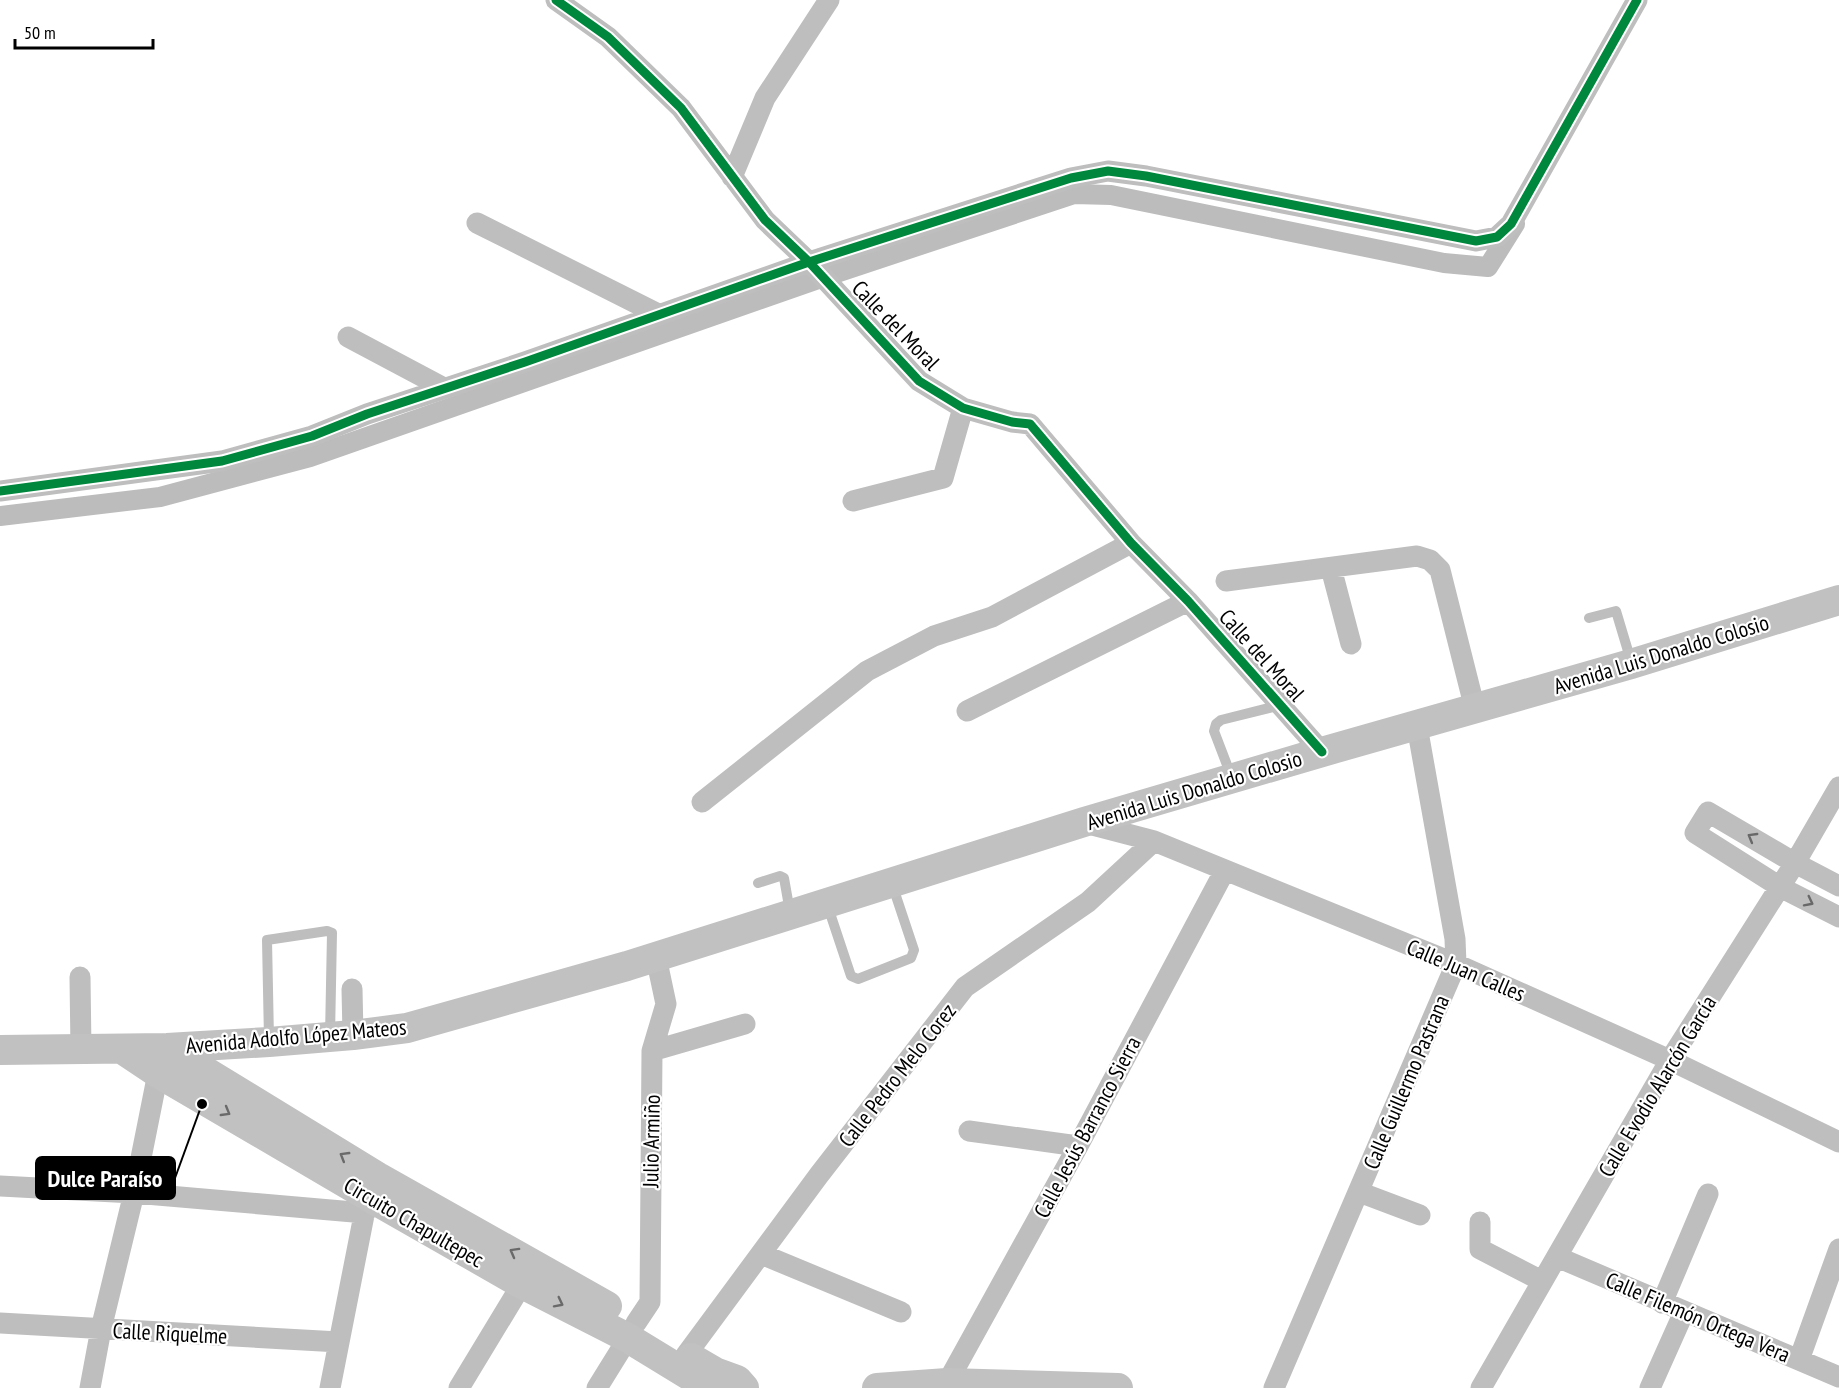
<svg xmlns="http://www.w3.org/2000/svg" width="1839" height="1388" viewBox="0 0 1839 1388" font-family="'PT Sans Narrow',sans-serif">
	<rect width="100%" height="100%" fill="#fff"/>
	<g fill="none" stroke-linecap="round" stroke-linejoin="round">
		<path stroke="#bcbcbc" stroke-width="20" d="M0,516L160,497L310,457L821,278L1074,194L1111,195L1444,263L1488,267L1515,224"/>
		<path stroke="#bebebe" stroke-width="10" d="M1589,618L1616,611L1631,661
			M1232,778L1214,731L1216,724L1221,720L1281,705
			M758,883L780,876L784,878L790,912
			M827,904L851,976L858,979L911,958L914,950L892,884
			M269,1039L267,940L327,931L332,933L330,1036"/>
		<path stroke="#bebebe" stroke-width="21" d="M556,0L608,37L681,108L765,220L809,262L919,381L963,408L1012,422L1030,424L1131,543L1188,601L1322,752
			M732,177L765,98L829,0
			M477,223L660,315
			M348,337L444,388
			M0,491L222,461L312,436L367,414L525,362L809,262L1071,178L1108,171L1146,176L1476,241L1497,237L1511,224L1637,0
			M853,501L943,478L963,408
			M1331,568L1351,644
			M1226,581L1417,556L1430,560L1440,570L1475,709
			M967,711L1188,601
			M702,802L867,671L934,636L992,617L1131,543
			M1085,823L1154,841L1456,964L1670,1060L1839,1142
			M1839,886L1795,863L1708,812L1695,833L1780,887L1839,917
			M80,977L81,1050
			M352,989L353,1035
			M652,1051L745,1024
			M969,1131L1078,1146
			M0,1186L134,1193L365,1213
			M1359,1192L1420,1215
			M1480,1222V1249L1542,1281
			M761,1254L901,1312
			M1557,1257L1839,1377
			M1662,1303L1708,1194
			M0,1323L339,1342
			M636,1323L650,1302L652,1051L666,1004L656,957
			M686,1355L819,1175L965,987L1088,902L1154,841
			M1799,1360L1839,1249
			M947,1383L1078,1146L1225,870
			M90,1388L101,1329L134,1193L158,1073L161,1062
			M330,1388L367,1200
			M459,1388L522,1284
			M597,1388L628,1338
			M1274,1388L1456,964L1455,939L1417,726
			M1481,1388L1670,1060L1795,863L1839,787
			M1650,1388L1684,1312"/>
		<path stroke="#c1c1c1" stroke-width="30" d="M167,1048L378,1177L607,1306
			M122,1049L158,1073L368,1196L522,1284L628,1338L710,1388
			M0,1050L167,1048L269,1042L353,1035L407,1028L627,966L1084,822L1322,752L1631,664L1839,600
			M691,1358L715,1372L737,1380L744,1388
			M877,1388L947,1383L1118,1388"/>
		<defs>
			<path id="cycleway" d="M556,0L608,37L681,108L765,220L809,262L919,381L963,408L1012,422L1030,424L1131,543L1188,601L1322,752
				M0,491L222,461L312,436L367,414L525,362L809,262L1071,178L1108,171L1146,176L1476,241L1497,237L1511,224L1637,0"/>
		</defs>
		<use href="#cycleway" stroke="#fff" stroke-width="13"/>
		<use href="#cycleway" stroke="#00873e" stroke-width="9"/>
	</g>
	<defs><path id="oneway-chevron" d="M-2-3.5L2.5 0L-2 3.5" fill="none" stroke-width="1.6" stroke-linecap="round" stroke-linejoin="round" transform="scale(1.5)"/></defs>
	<g stroke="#686868">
		<use href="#oneway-chevron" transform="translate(1752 837) rotate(-150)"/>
		<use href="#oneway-chevron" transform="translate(1809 902) rotate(27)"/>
	</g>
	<g stroke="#6a6a6a">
		<use href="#oneway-chevron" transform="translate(226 1112) rotate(30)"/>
		<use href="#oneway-chevron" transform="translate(344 1156) rotate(-149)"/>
		<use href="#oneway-chevron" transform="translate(514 1252) rotate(-151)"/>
		<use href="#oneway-chevron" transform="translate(559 1303) rotate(27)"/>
	</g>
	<g text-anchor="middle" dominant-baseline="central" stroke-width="4.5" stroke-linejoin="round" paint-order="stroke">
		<g font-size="22" fill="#000" stroke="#fff">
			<text transform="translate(896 325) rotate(46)">Calle del Moral</text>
			<text transform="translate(1661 654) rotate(-17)">Avenida Luis Donaldo Colosio</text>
			<text transform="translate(1262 655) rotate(48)">Calle del Moral</text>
			<text transform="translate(1194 790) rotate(-17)">Avenida Luis Donaldo Colosio</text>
			<text transform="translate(1466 970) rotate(23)">Calle Juan Calles</text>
			<text transform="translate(296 1036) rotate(-5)">Avenida Adolfo López Mateos</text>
			<text transform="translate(897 1075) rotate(-52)">Calle Pedro Melo Corez</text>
			<text transform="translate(1406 1082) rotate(-67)">Calle Guillermo Pastrana</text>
			<text transform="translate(1657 1086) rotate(-59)">Calle Evodio Alarcón García</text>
			<text transform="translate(1087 1127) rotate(-62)">Calle Jesús Barranco Sierra</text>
			<text transform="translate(651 1141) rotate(-89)">Julio Armiño</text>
			<text transform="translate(414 1222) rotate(30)">Circuito Chapultepec</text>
			<text transform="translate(1698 1317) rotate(23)">Calle Filemón Ortega Vera</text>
			<text transform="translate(170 1333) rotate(3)">Calle Riquelme</text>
		</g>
	</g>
	<path fill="none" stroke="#000" stroke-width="2" d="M202 1104L175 1178"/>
	<circle fill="#000" stroke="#fff" stroke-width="2" cx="202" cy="1104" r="6"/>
	<rect fill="#000" stroke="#000" stroke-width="2" x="36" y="1157" width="139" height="42" rx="6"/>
	<g font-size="24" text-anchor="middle" font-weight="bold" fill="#fff">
		<text x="105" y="1187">Dulce Paraíso</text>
	</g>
	<path d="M15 39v9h138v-9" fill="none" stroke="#000000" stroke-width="3"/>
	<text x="24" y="39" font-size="18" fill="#000000" stroke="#ffffff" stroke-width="4.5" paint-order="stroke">50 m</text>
</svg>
